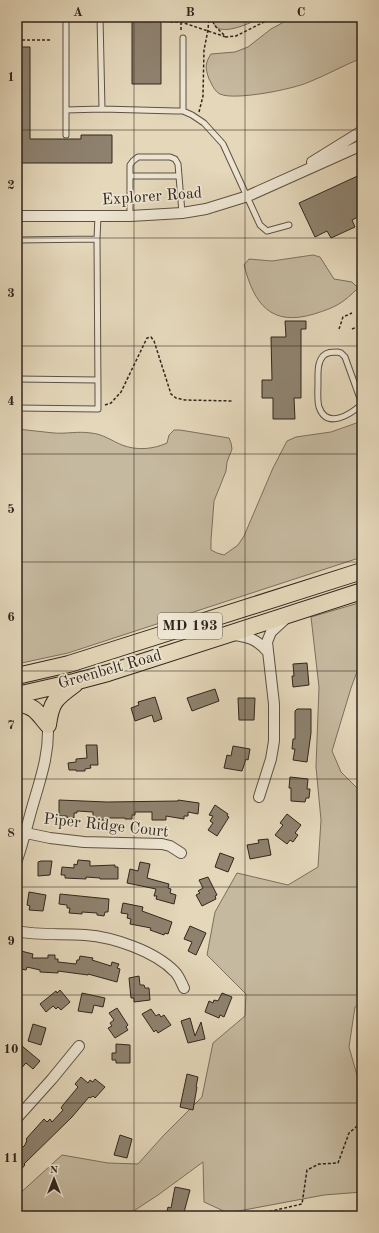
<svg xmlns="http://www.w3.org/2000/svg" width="379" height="1233" viewBox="0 0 379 1233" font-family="'Old Standard TT',serif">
	<rect width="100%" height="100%" fill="#e4d7ba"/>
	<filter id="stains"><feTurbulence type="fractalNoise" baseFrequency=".005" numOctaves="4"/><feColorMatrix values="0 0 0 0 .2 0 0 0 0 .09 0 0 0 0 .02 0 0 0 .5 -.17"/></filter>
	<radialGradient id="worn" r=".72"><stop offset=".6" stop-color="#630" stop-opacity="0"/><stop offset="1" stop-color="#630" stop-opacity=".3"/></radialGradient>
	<path fill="#c5b99f" stroke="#7a705e" d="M210,17H263C252,22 232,32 220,29C215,27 212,22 210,17Z
		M293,17H362V58C344,65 327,75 309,82C294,89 234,101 220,94C214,91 212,84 209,79C205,68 205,63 211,54L235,52L248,47L271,29Z
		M313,255L320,257L334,279L352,282L358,288C342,304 336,307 314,314C271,327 254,304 244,265L249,259L272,261Z
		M362,421V557L68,653L17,664V429C29,430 42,432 54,433C66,434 78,431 91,433C103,434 112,441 122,445C137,451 154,449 167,443L169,435L174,430H180L229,438L231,443L232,449L227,462L226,471L214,501L211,540V550L217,553L224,555L238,545L244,536L273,468L287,441L296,437L331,432Z
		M362,602V658L351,688L332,751L341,772L362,793V1002L355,1007L349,1047L362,1093V1192L324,1195L228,1213L204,1202L203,1162L158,1195L126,1216H17V1196L62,1155L108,1163L138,1164L163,1136L202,1097L213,1043L245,1016L246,994L207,955L215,912L237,873L288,885L318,867L321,820L316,767L319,687L311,617Z"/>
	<path fill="#8e826f" stroke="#30261d" d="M132,17H161V84H132Z
		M17,47H30V139H81V135H112V163H17Z
		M362,174V215L352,220L355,227L331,238L327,231L315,237L299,203Z
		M285,321H306V329H301V398H294L295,419H273V398H262V380H272L271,337H286Z
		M307,663L309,685L293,687L292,676H294L293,664Z
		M215,689L219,701L192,711L187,698Z
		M155,697L162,719L154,722L152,715L135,721L131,708L139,705L138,702Z
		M238,698H255L254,720H239Z
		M297,709H311V733L307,762L293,760L295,749H292L293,739H295V711Z
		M86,745H97L98,765H90L91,768L85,769V771H76V770H69L68,763L76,762V759L87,758Z
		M233,746L250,749L248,760L246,759L242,771L224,768L227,755L231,756Z
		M290,777L308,779L307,789H310L309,798H306L305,802L291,801V788H289Z
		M59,800L107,802L178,801V800L199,803L198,814L188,812V816H184V819L166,816V820H152V812H135V815H132V819H125V818H107V820H93V812L77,811V813H74V818H67V816H59Z
		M215,805L228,814L227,816L229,817L217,836L208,830L213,823L210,821L213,816L209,815Z
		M287,814L301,825L295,833L298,835L293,842L290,840L287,844L275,835L283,825L280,823Z
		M268,839L271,855L250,859L247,845L259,843L258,840Z
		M220,853L234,858L228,872L215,867Z
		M78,860L90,861V866L115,865V867H118V879H100V878L86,877V879L65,878V875H61L62,867L74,868V864L77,865Z
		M41,861H52L50,875L38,876V862Z
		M140,862L150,864L147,878L169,884L168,888L171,889L170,893L176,895L174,904L156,899L157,896H154L156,889L127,883L130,869L138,871Z
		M208,877L217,895L215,896L216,899L202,906L196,895L200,893L198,891L203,888L199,880Z
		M29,892L46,895L43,911L29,910L30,906L27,905Z
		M60,894L109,899L108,912H105L104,916L97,915V913L82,912V914L69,913L70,908H67V905L59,904Z
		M123,903L143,907L142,911L172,922L168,934L165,933L164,935L150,930L151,928L130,924L131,919L127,918L128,914L121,913Z
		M190,926L206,933L196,955L188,951L192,942L184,939Z
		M21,951L33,954L32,958H48V955H55V959H58V962L76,964L77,960H79L80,956L93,958L92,960L111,966L112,962L119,964L117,968L120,969L117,982L88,974V975L58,971V973L40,972V970L27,967L26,970L17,968V954H20Z
		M139,976L140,985H144L145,988H149L150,1000L134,1002V998H131L129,978Z
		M60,990L70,1002L61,1010L58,1007L56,1009L53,1006L46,1012L40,1004L56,991L57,993Z
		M82,993L105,998L103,1007L94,1005L92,1013L78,1011Z
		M222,993L232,997L224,1017L220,1015L219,1018L205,1012L209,1001L213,1003L214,1000L218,1001Z
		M117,1008L128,1025L126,1027L128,1030L115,1038L108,1028L112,1026L110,1023L114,1020L109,1013Z
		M151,1009L156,1016L159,1014L161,1017L164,1015L171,1025L158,1033L156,1030L154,1032L142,1014Z
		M190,1018L195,1036L201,1022L205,1039L188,1043L181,1021Z
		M33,1024L46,1028L41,1045L28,1041Z
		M116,1044L130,1045V1063H116V1060H112V1053H116Z
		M22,1046L40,1061L33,1069L26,1063L17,1073V1052Z
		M187,1074L198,1077L196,1087H197L193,1110L180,1107Z
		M81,1077L88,1083L90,1080L93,1082L95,1079L105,1087L95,1098L93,1096L90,1098L89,1097L72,1117L24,1164L25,1165L17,1174V1153L25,1145L27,1140L26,1139L44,1119L47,1122L50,1119L52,1122L63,1110L61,1108L63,1105L78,1087L75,1084Z
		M120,1135L132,1139L127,1158L114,1155Z
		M175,1187L190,1190L183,1216H166L168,1207L171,1208Z"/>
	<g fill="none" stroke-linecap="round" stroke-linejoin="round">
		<defs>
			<path id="service" d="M66,17V135
				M100,17L102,109
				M183,38V111
				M66,110L102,109L176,111H183L192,115L204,123L223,144L260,225L267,231L289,225
				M130,176H179
				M130,216V165L133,161L138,157H170L175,159L178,164L182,213
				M97,239L98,216
				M17,240L97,239L98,390V409L17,408
				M337,352L341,353L345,357L362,404C351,414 327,430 319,407C317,400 318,390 318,383C318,374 317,363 323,356C327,352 332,352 337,352Z
				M17,379L98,380"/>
			<path id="minor" d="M312,162L362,131
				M17,216H130L182,213L206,209L248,196L362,145
				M234,635C249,637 256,639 267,651
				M259,797L271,759L274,741V704L267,642L271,632L284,620
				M26,833L50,838L84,842L162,844L170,846L181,853
				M17,860C24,840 28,821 34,801C42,774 49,753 48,725
				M17,931C39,936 62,933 85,935C113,937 155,951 175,972C179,976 181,982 184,988
				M17,1118L52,1079L79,1046"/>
			<path id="primary" d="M17,676L69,664L362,571
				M17,695L74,682L108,673L362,591
				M17,703C36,707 36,711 48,725
				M48,725C51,701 56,698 75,684"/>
		</defs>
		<use href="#service" stroke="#5d5244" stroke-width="7"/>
		<use href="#minor" stroke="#5d5244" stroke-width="12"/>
		<use href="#primary" stroke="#30261d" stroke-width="18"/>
		<path stroke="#30261d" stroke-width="1.5" stroke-dasharray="3 2" stroke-linecap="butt" d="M17,17V47
			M181,17V31
			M210,17L216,27L226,37L236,36L274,17
			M170,22H181L226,37
			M17,40H52
			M199,112L203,96L204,50L208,30L209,17
			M339,329L343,317L352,313
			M352,329L357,327
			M105,405L111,403L121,392L147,338L151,337L154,341L171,394L176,398L185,400L233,401
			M250,1216L302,1204L307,1170L319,1164L338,1163L349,1133L362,1122"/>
		<use href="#service" stroke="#ede5d2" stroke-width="5"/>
		<use href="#minor" stroke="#ede5d2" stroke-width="10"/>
		<use href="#primary" stroke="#e4d7ba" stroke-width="16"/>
	</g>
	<path fill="none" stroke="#30261d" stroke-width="1" stroke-opacity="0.55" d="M134,17V1216M245,17V1216M17,130H362M17,238H362M17,346H362M17,454H362M17,562H362M17,671H362M17,779H362M17,887H362M17,995H362M17,1103H362"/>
	<g text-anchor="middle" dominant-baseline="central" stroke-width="3.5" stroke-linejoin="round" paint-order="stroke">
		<rect fill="#ede5d2" stroke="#695f53" stroke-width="1" x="158" y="613" width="64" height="26" rx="3"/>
		<g font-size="15" font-weight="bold" fill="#30261d">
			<text x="190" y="626">MD 193</text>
		</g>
		<g font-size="16" fill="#30261d" stroke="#ede5d2">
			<text transform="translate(152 197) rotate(-4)">Explorer Road</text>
			<text transform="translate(110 670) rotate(-16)">Greenbelt Road</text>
			<text transform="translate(106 826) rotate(6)">Piper Ridge Court</text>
		</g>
	</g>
	<rect width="379" height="1233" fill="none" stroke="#e4d7ba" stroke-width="44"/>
	<g transform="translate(54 1179)" stroke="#ede5d2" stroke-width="3" paint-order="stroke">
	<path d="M0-3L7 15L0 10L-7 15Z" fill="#30261d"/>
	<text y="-6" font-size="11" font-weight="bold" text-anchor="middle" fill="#30261d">N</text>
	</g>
	<rect x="22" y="22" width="335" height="1189" fill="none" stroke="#30261d" stroke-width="1.5"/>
	<g font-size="13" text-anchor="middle" font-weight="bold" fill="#30261d">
		<text x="78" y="16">A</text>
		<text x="190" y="16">B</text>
		<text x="301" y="16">C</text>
		<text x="11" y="81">1</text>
		<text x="11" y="189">2</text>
		<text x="11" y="297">3</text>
		<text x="11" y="405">4</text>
		<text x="11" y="513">5</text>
		<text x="11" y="621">6</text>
		<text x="11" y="729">7</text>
		<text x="11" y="837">8</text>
		<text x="11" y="945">9</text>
		<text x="11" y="1053">10</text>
		<text x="11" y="1162">11</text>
	</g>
	<rect width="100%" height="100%" filter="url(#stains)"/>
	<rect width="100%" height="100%" fill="url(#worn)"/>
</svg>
